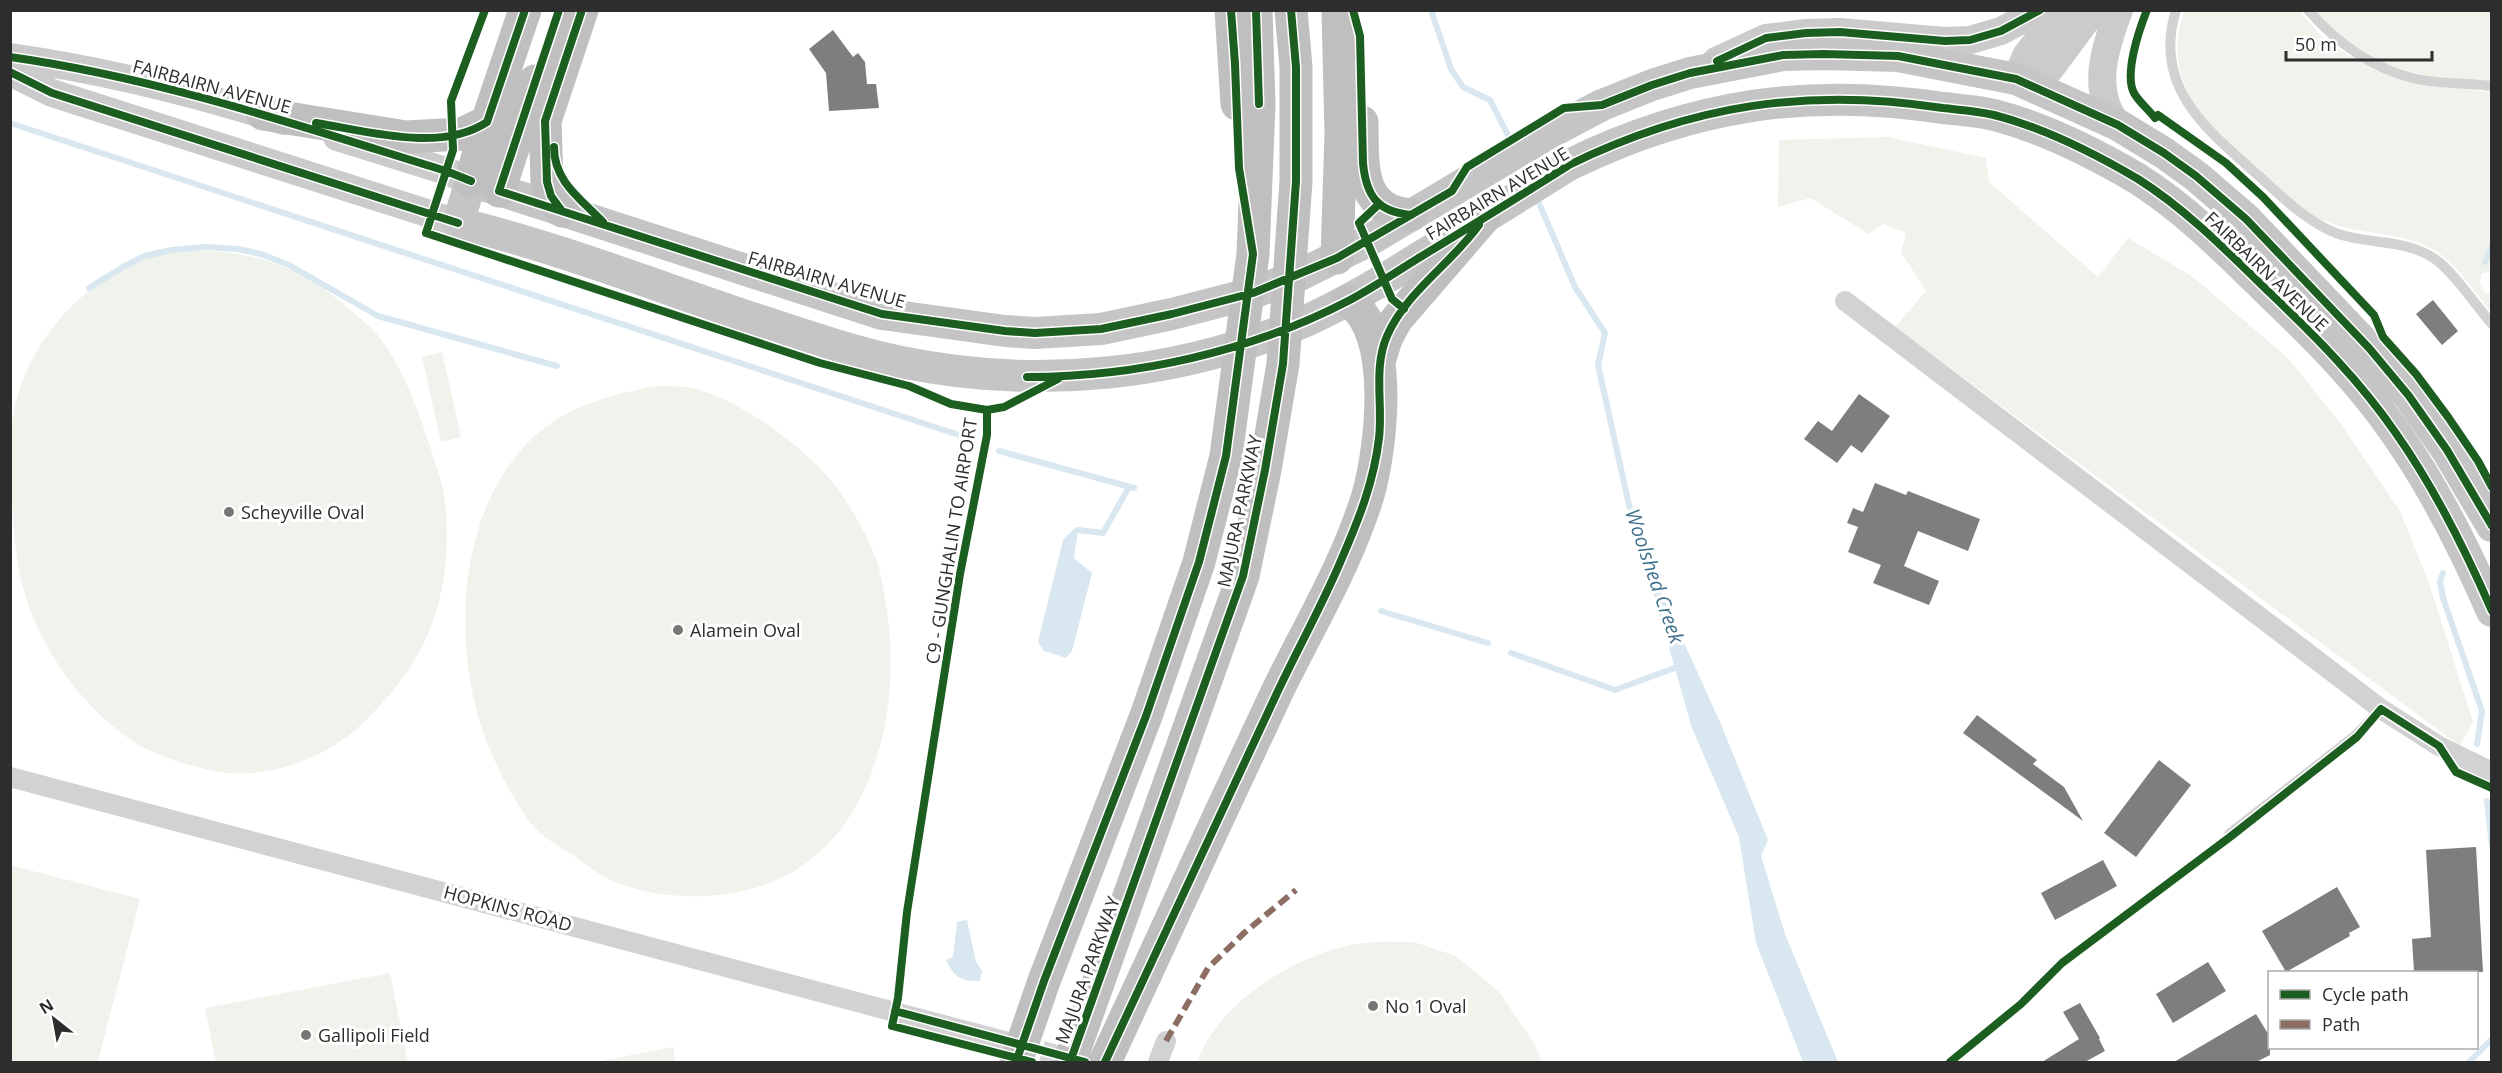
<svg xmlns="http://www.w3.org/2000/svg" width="2502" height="1073" viewBox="0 0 2502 1073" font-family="'Open Sans',sans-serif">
	<rect width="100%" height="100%" fill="#fff"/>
	<path fill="#f0f3eb" d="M2184,11H2300L2323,38L2353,58L2382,73L2414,84L2491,92V271L2481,274L2480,284L2485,293H2491V312C2478,296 2460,270 2444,257C2411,230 2365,237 2327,222C2302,213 2282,191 2262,173C2211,127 2159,88 2184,11Z
		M2314,11H2491V83C2438,77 2393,76 2347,43C2335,34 2324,21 2314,11Z
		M1888,137L1986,158L1989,182L2098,277L2128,238L2193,277L2288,358L2341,424L2400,511L2429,583L2473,722L2460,746L1895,327L1926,291L1901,252L1906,233L1883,224L1869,234L1810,198L1778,207L1779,140Z
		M210,251C266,255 304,270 347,307C358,317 372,327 380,338C401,366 415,402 426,434C431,451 438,468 442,485C452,532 447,590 428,634C414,667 391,695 366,720C332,755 277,777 228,773C200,770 158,757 134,742C82,708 37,645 22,584C15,557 14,529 12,501C10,472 8,440 14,410C29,336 96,264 172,252C184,251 197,251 210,251Z
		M442,352L461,437L441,442L422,357Z
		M656,386C668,386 681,386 693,388C740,399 809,450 838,489C850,506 863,528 871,547C880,565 883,586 886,605C905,714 870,861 747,890C703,901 650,898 608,879C595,872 583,862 571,854C559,846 544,838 535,828C522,813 512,795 503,778C493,758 484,737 478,716C451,619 463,485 551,423C582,402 620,393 656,386Z
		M10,865L140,899L98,1062H11Z
		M1414,942L1456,956L1499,992L1534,1043L1542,1062H1197C1219,1001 1300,951 1363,943C1379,941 1397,942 1414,942Z
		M390,973L408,1062H216L205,1008Z
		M673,1047L676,1062H595Z"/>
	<path fill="#d8e7f0" d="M1075,528L1078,530L1074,558L1092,573L1072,651L1066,658L1044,651L1038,642L1063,540Z
		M1640,546L1720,722L1768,840L1761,856L1785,934L1838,1062H1803L1756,943L1739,837L1692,728Z
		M967,920L976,962L982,971L980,981C961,982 954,977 946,960L953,957L957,922Z"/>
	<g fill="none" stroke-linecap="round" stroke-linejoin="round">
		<path stroke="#d8e7f0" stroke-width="6" d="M1431,10L1451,69L1463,87L1490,100L1513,145
			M10,123L965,437
			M1520,160L1529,181
			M1536,196L1575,287L1605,333L1598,365L1633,523L1643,553
			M2485,262L2492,246
			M89,288L123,267L144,256L172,250L206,247L238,249L261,254L289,265L378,316L557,366
			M999,451L1134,488
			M1078,530L1103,533L1129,487
			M2443,573L2440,581L2443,598L2482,711L2477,744
			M1381,611L1488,643
			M1511,653L1615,690L1680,666
			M2487,801L2492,846
			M2469,1062L2492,1039"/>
	</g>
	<path fill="#7e7e7e" d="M833,30L853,57L858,53L865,62L867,84H876L879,108L829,111L826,73L809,49Z
		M2433,300L2458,331L2442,345L2416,314Z
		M1859,394L1890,416L1862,453L1851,445L1837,463L1804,439L1818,421L1832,431Z
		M1875,483L1906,495L1908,491L1980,519L1968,551L1918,531L1904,566L1939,581L1929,605L1873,583L1881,565L1848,552L1858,527L1847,523L1853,508L1863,512Z
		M1977,715L2037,760L2033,764L2064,787L2083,821L1963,733Z
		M2159,760L2191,785L2136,857L2104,833Z
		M2476,847L2483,972H2414L2412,939L2431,937L2426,850Z
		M2103,860L2117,886L2055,920L2041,893Z
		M2337,887L2360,927L2349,933L2350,936L2286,972L2262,931Z
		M2208,962L2226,991L2173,1023L2156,994Z
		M2080,1003L2100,1038L2099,1039L2105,1051L2085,1062H2042L2079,1039L2063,1012Z
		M2256,1014L2270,1037V1055L2256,1062H2174Z"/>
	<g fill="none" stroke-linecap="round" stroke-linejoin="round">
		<path stroke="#d5d5d5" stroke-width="20" stroke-dasharray="20 10" stroke-linecap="butt" d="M1013,1043L1080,1061"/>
		<path stroke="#d2d2d2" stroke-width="10" d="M2176,10C2152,87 2207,130 2259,176C2281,196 2303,218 2331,231C2365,246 2403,237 2435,259C2451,269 2478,308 2492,324
			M2308,10C2336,42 2370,67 2412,78C2437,84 2466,83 2492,86
			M2229,834L2356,735L2381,709"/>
		<path stroke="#d2d2d2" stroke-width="20" d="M1845,301L2381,709L2439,746L2492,772
			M10,777L1004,1041
			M1158,1062L1166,1041"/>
		<path stroke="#cbcbcb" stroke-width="28" d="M10,57C103,70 195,93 284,121
			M1716,61L1766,38L1806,33L1840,32L1945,41L1970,40L2001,31L2040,10
			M10,72L52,93L458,223
			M2016,79L2027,54L2063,10
			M2036,88L2094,10
			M2118,125C2090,91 2105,47 2119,10
			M337,137L446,171L471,181"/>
		<path stroke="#c5c5c5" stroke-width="32" d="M2492,526L2447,450L2409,396L2369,348L2246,219L2196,176L2164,153L2118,125L2016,79L1898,56L1824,54L1783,55L1690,73L1652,85L1602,105L1549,133L1368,241L1302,274L1253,293L1172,314L1101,329L1035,333L1005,331L882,314L471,181L458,223C560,248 659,287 758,320C805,335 852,352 901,362C1037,390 1181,376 1308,320C1350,301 1388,277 1427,253C1475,224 1522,194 1569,165C1691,105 1808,87 1943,108C1960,110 1978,111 1994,115C2045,128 2094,153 2138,179C2187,210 2229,253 2270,293C2315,336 2360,381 2395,432C2434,487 2465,549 2492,611"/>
		<path stroke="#bfbfbf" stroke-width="33" d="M1231,10L1237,104
			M263,114L406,137L462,134L487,122
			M1362,122C1363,164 1357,210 1411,215
			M471,181L487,122L525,10
			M499,191L535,81
			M562,211L551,196L547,182L545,121L582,10
			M1337,258L1341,134L1338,10
			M1379,362L1386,339L1396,320L1484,218
			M1016,1062L1044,981L1146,716L1199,562L1226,456L1253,254L1259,104L1256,10
			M1070,1062L1243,576L1265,470L1283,364L1296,181V67L1291,10
			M1105,1062C1162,939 1219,815 1277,692C1308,628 1347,564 1368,495C1381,450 1396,330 1348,301"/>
		<path stroke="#8d6e63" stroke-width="6" stroke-dasharray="12 6" stroke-linecap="butt" d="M1166,1041L1208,968L1244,933L1296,890"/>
		<defs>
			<path id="cycleway" d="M485,10L451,101L453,150L426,233L820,363L909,386L951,404L987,410V435L960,574L907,912L898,998L892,1026L1032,1062
				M559,10L499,191L882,314L1005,331L1035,333L1101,329L1172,314L1253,293L1337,258L1452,191L1467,167L1564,108L1602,105L1652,85L1690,73L1783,55L1824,54L1898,56L2016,79L2118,125L2164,153L2196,176L2246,219L2369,348L2409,396L2447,450L2492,526
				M1256,10L1259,104
				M1353,10L1360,36L1363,163C1366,195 1377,212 1411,215
				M2147,10C2139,30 2124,74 2134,93C2139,102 2149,110 2155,118L2158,115L2226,163L2263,197L2374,315L2383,337L2416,374L2448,417L2478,461L2492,487
				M10,57C159,78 303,127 446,171L471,181
				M1717,61L1766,38L1806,33L1840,32L1945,41L1970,40L2001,31L2040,10
				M10,72L52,93L458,223
				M316,123C367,131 441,153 487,122L525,10
				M554,147C554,182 581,199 603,222
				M1379,204L1359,223L1392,299L1404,309
				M562,211L551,196L547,182L545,121L582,10
				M1027,377C1136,377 1250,352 1348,301C1373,288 1397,271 1422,256C1471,226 1520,196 1569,165C1691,105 1808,87 1943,108C1960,110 1978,111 1994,115C2045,128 2094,153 2138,179C2187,210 2229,253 2270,293C2315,336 2360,381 2395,432C2434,487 2465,549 2492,611
				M987,410L1004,407L1058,379
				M895,1011L1085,1062
				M1016,1062L1044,981L1146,716L1199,562L1226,456L1253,254L1239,168L1235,64L1231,10
				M1070,1062L1243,576L1265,470L1283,364L1296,181V67L1291,10
				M1105,1062C1162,939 1219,816 1277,693C1298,648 1323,604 1342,558C1359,519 1374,481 1379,438C1383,405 1373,368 1387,336C1406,292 1451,264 1479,225
				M1950,1062L2021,1004L2062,963L2230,837L2357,737L2381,709L2439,746L2456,772L2492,788"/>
		</defs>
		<use href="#cycleway" stroke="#fff" stroke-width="11"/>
		<use href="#cycleway" stroke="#1b5e20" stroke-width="8"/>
	</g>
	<g fill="#767676" stroke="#fff" stroke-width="2">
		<circle cx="229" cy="512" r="6"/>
		<circle cx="678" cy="630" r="6"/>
		<circle cx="1373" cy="1006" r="6"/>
		<circle cx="306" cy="1035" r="6"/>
	</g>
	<g text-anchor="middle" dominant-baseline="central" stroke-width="6" stroke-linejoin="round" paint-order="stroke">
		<g font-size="18" fill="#2d2d2d" stroke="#fff">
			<text transform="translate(212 86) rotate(15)">FAIRBAIRN AVENUE</text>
			<text transform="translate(1497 193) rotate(-31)">FAIRBAIRN AVENUE</text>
			<text transform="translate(2267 271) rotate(44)">FAIRBAIRN AVENUE</text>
			<text transform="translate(827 279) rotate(16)">FAIRBAIRN AVENUE</text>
			<text transform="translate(1239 511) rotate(-78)">MAJURA PARKWAY</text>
			<text transform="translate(951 541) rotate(-81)">C9 - GUNGHALIN TO AIRPORT</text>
			<text transform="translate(508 908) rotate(15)">HOPKINS ROAD</text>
			<text transform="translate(1087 970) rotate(-70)">MAJURA PARKWAY</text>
		</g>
		<g font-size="18" fill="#2d2d2d" stroke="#fff" text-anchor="start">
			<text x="241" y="512">Scheyville Oval</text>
			<text x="690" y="630">Alamein Oval</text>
			<text x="1385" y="1006">No 1 Oval</text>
			<text x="318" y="1035">Gallipoli Field</text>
		</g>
		<g font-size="20" font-style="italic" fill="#3e708c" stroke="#fff">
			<text transform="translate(1655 576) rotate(71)">Woolshed Creek</text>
		</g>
	</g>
	<rect width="2502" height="1073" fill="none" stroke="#2d2d2d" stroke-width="24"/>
	<rect x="2268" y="971" width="210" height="78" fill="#ffffff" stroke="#ababab" stroke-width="1.5"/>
	<rect x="2280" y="990" width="30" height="9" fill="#1b5e20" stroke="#ababab" stroke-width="1.5"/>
	<text x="2322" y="1001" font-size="18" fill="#2d2d2d">Cycle path</text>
	<rect x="2280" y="1020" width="30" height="9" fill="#8d6e63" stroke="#ababab" stroke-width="1.5"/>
	<text x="2322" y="1031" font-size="18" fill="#2d2d2d">Path</text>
	<g transform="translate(54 1019) rotate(329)" stroke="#ffffff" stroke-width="4.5" paint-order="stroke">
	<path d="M0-4.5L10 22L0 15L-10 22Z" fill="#2d2d2d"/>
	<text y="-9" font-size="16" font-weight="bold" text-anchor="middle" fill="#2d2d2d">N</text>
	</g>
	<path d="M2286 51v9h146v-9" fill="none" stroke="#2d2d2d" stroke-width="3"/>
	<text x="2295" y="51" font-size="18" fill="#2d2d2d" stroke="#ffffff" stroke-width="4.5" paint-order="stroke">50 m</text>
</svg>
